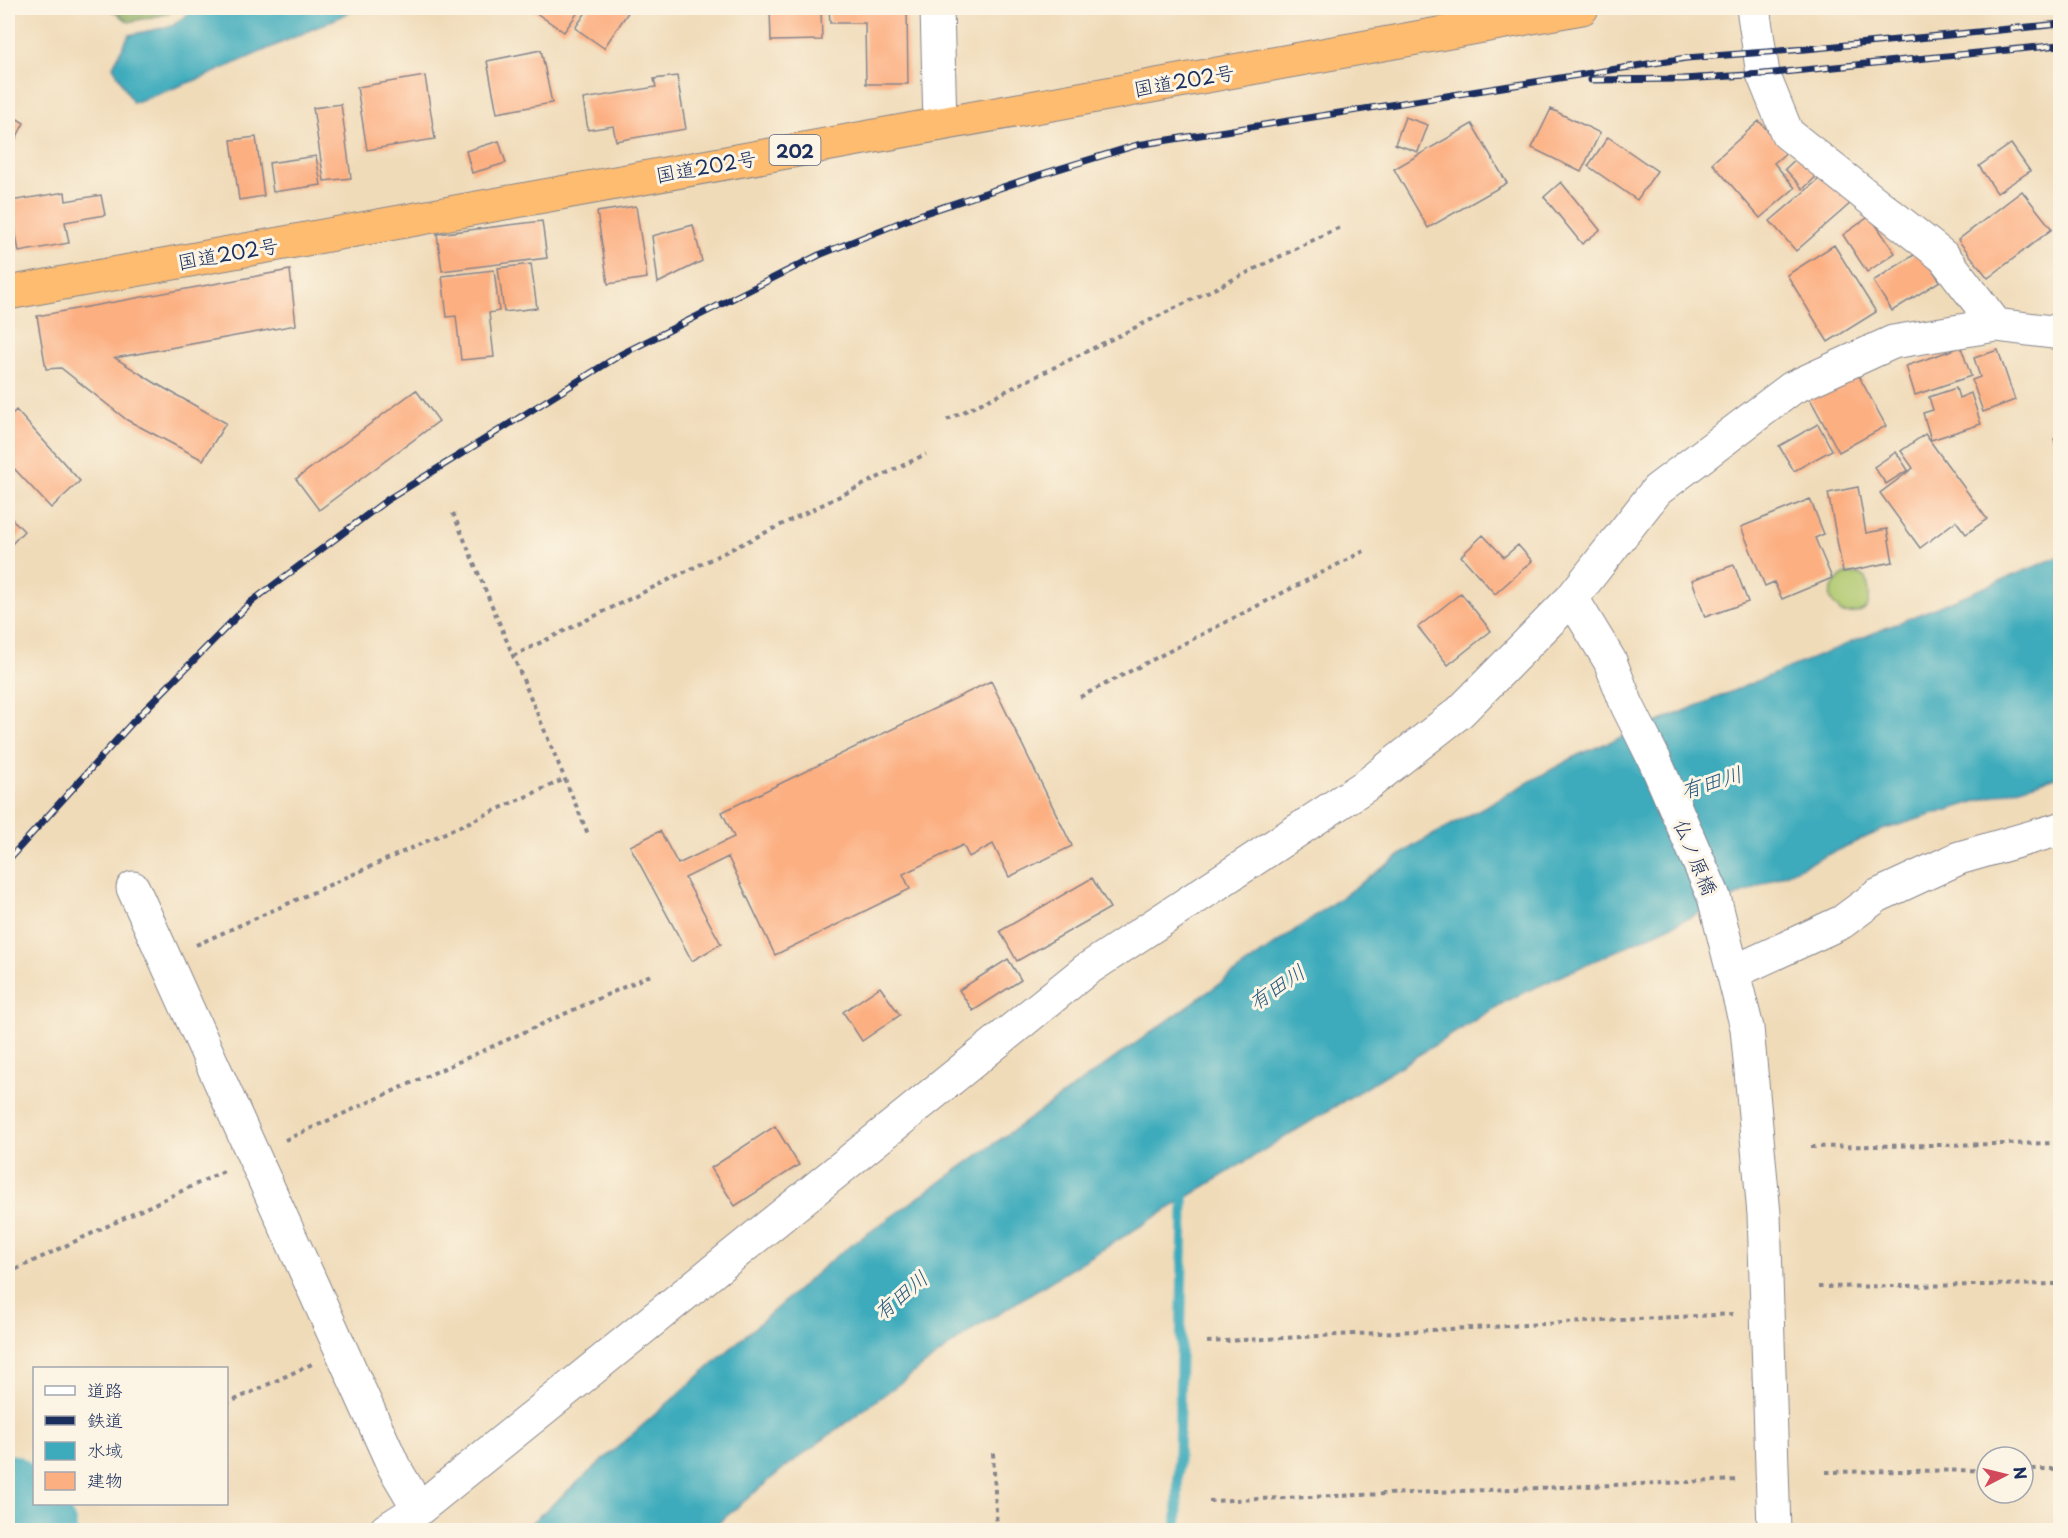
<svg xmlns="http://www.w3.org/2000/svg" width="2068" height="1538" viewBox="0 0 2068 1538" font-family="'Playpen Sans','Klee One',sans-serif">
	<rect width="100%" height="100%" fill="#fcf5e5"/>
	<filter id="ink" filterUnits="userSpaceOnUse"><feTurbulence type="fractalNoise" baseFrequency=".0167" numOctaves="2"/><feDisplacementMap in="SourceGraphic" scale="12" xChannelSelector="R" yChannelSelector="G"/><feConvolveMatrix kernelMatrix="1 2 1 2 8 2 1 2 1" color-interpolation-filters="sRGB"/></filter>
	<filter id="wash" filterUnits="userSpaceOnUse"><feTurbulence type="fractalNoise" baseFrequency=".008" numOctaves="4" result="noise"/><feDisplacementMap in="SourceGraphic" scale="24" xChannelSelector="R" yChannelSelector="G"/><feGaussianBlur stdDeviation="1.35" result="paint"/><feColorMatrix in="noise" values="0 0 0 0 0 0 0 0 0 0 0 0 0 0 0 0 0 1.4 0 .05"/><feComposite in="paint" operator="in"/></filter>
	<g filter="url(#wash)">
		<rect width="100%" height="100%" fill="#f0dbb9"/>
		<path fill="#afc86d" stroke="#657c66" stroke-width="1.5" d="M1846,574L1861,575L1866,578C1873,603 1870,616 1841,613C1839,609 1833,604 1831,600C1828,589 1837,579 1846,574Z"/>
		<path fill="#8bac60" stroke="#536e5f" stroke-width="1.5" d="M108,8H175L167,14L129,22Z"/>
		<path fill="#3dabbc" stroke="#2c6d8d" stroke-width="1.5" d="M195,8H355L342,16L204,77L133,103L113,66L129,35L172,26Z
			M2060,556V776L1882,830L1506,1001L975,1328L779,1472L710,1530H523L836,1256L1415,845L1578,755Z"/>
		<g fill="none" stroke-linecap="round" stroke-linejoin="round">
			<path stroke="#3dabbc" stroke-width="10" d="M1177,1530L1184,1186"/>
			<path stroke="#3dabbc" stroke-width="64" d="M8,1486L45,1530"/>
		</g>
		<g id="blocks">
			<path fill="#fcaf81" d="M529,8H581L564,32Z
				M589,8H631L604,48L575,28Z
				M770,8H821L822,40L771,41Z
				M829,8H907L908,84H866L865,23H830Z
				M541,50L552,103L497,113L487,61Z
				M425,76L435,139L367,150L357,87Z
				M677,76L686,129L616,141L613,126L588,130L583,99L656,87L654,79Z
				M341,104L351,178L324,181L313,108Z
				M1551,109L1600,133L1581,172L1532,148Z
				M8,113L24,123L8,154Z
				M1405,117L1428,125L1418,152L1395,144Z
				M1759,121L1787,152L1774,163L1795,188L1760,218L1712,163Z
				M1472,124L1507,183L1428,228L1394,169Z
				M256,137L264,196L239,200L231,140Z
				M1608,137L1657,171L1637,200L1588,166Z
				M499,141L506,163L472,173L466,151Z
				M2011,144L2030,171L1997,193L1979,166Z
				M1800,155L1818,175L1803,189L1785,169Z
				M316,156L321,185L273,192L269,163Z
				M1826,173L1851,203L1796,251L1770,221Z
				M1561,182L1600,230L1582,244L1544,197Z
				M2022,191L2052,229L1988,278L1958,240Z
				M65,192L66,201L101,195L105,215L65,222L69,243L19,252L10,201Z
				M636,206L647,278L608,284L597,212Z
				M1870,216L1895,253L1867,272L1843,235Z
				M542,221L547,258L442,271L437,234Z
				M693,225L702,261L658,283L652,236Z
				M1834,245L1876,312L1828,342L1787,275Z
				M1920,251L1940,281L1892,311L1873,281Z
				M2057,253H2060V302H2059Z
				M531,264L537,308L504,312L498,268Z
				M290,270L296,325L115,358L155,383L226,423L203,460L127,420L61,368L46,369L37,316Z
				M494,270L499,311L489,313L494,357L461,360L456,316L447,317L442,276Z
				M1961,347L1971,376L1915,395L1906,366Z
				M1998,350L2015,400L1983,412L1972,380L1980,377L1974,358Z
				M1856,371L1886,426L1839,452L1809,397Z
				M1956,388L1959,398L1971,393L1981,424L1931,440L1923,413L1933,410L1929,397Z
				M416,390L439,421L319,510L296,479Z
				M16,410L80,481L51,508L8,462V418Z
				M1818,424L1832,450L1794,471L1779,446Z
				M1925,434L1987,519L1966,534L1956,521L1920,548L1880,493L1913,468L1901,451Z
				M2060,437V460L2054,439Z
				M1896,452L1908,470L1886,484L1874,467Z
				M1858,487L1866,533L1887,529L1893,562L1843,572L1828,493Z
				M1810,499L1824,534L1815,538L1832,578L1782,599L1774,582L1765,586L1741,527Z
				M8,515L24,531L8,548Z
				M1483,535L1504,557L1518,545L1532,561L1495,594L1461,556Z
				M1734,565L1748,602L1705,617L1692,580Z
				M1461,593L1491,631L1448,665L1418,627Z
				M991,681L1072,846L1009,877L993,844L969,857L963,845L903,874L910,889L775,955L728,857L685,878L721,944L692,961L630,846L660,831L678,864L734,837L722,812Z
				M1092,878L1110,908L1017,961L1000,931Z
				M1008,959L1021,980L973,1011L959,990Z
				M880,987L900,1015L862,1041L843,1012Z
				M775,1126L799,1165L735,1206L711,1168Z"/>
		</g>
	</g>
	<g filter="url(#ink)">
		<use href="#blocks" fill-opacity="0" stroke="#86858c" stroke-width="1.5"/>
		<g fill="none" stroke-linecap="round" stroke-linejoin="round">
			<defs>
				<path id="minor" d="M937,8L940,124
					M1753,8L1763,74L1787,133L1944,257L1996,325
					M1572,598L1610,661L1627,705L1655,761L1714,897L1747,1028L1764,1214L1774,1530
					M133,888L394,1467L419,1509
					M1734,972L1842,922L1877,896L1959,858L2060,829
					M386,1530L419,1509L1086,970L1368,784L1460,712L1572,598L1657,490L1792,388L1893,342L1996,325L2060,333"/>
				<path id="highway" d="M8,293L1582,8"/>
			</defs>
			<use href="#minor" stroke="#86858c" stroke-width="35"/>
			<use href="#highway" stroke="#86858c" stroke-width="35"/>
			<path stroke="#86858c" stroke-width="4" stroke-dasharray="4.5 4.5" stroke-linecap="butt" d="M947,420L1340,227
				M453,513L588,834
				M513,656L926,454
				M1080,697L1366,550
				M196,945L565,779
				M285,1140L653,974
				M1811,1147L2060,1143
				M8,1273L224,1171
				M1818,1287L2060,1284
				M1207,1342L1733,1314
				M226,1404L312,1364
				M993,1453L997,1530
				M2023,1469H2060
				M1826,1472L1987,1470
				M1209,1501L1739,1480"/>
			<use href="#minor" stroke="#fff" stroke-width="33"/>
			<use href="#highway" stroke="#febc70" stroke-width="33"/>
			<defs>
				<path id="rail" d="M1591,80L1683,79L1763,74L2060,45
					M8,860L132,723L251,602L387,500L620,355L819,255L919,215L1039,175L1137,145L1686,58L1806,49L2060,24"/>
			</defs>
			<use href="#rail" stroke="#1b2f5e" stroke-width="7"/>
			<use href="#rail" stroke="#fcf5e5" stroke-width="4.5" stroke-dasharray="14" stroke-linecap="butt"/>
		</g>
	</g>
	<g text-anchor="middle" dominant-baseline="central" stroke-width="6" stroke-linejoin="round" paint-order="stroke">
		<rect fill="#fcf5e5" stroke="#5e6a86" stroke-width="1.5" x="769.5" y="135" width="51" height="30" rx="4.5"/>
		<g font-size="18" font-weight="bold" fill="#1b2f5e">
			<text x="795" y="150">202</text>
		</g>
		<g font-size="20" fill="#1b2f5e" stroke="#fcf5e5">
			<text transform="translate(1184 80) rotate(-10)">国道202号</text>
			<text transform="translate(706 166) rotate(-10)">国道202号</text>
			<text transform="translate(228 253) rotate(-10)">国道202号</text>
			<text transform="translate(1696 857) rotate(67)">仏ノ原橋</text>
		</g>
		<g font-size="21" font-style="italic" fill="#275a7f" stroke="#fcf5e5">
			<text transform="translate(1711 781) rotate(-17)">有田川</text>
			<text transform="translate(1276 986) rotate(-34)">有田川</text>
			<text transform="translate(900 1294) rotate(-40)">有田川</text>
		</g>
	</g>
	<rect width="2068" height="1538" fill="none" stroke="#fcf5e5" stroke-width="30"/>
	<rect x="33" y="1367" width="195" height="138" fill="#fcf5e5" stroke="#a2a6af" stroke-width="1.5"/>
	<rect x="45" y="1386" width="30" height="9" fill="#ffffff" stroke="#a2a6af" stroke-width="1.5"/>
	<text x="87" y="1397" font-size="18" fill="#1b2f5e">道路</text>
	<rect x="45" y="1416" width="30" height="9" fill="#1b2f5e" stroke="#a2a6af" stroke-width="1.5"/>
	<text x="87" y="1427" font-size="18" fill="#1b2f5e">鉄道</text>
	<rect x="45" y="1442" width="30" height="18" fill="#3dabbc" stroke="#a2a6af" stroke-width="1.5"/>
	<text x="87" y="1457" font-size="18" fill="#1b2f5e">水域</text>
	<rect x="45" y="1472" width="30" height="18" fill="#fcaf81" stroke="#a2a6af" stroke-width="1.5"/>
	<text x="87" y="1487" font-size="18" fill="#1b2f5e">建物</text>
	<g transform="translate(2005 1475) rotate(83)"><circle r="28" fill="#fcf5e5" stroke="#a2a6af" stroke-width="1.5"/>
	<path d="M0-4.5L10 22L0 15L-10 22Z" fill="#d1495b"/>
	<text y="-9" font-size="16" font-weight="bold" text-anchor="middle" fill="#1b2f5e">N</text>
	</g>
</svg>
